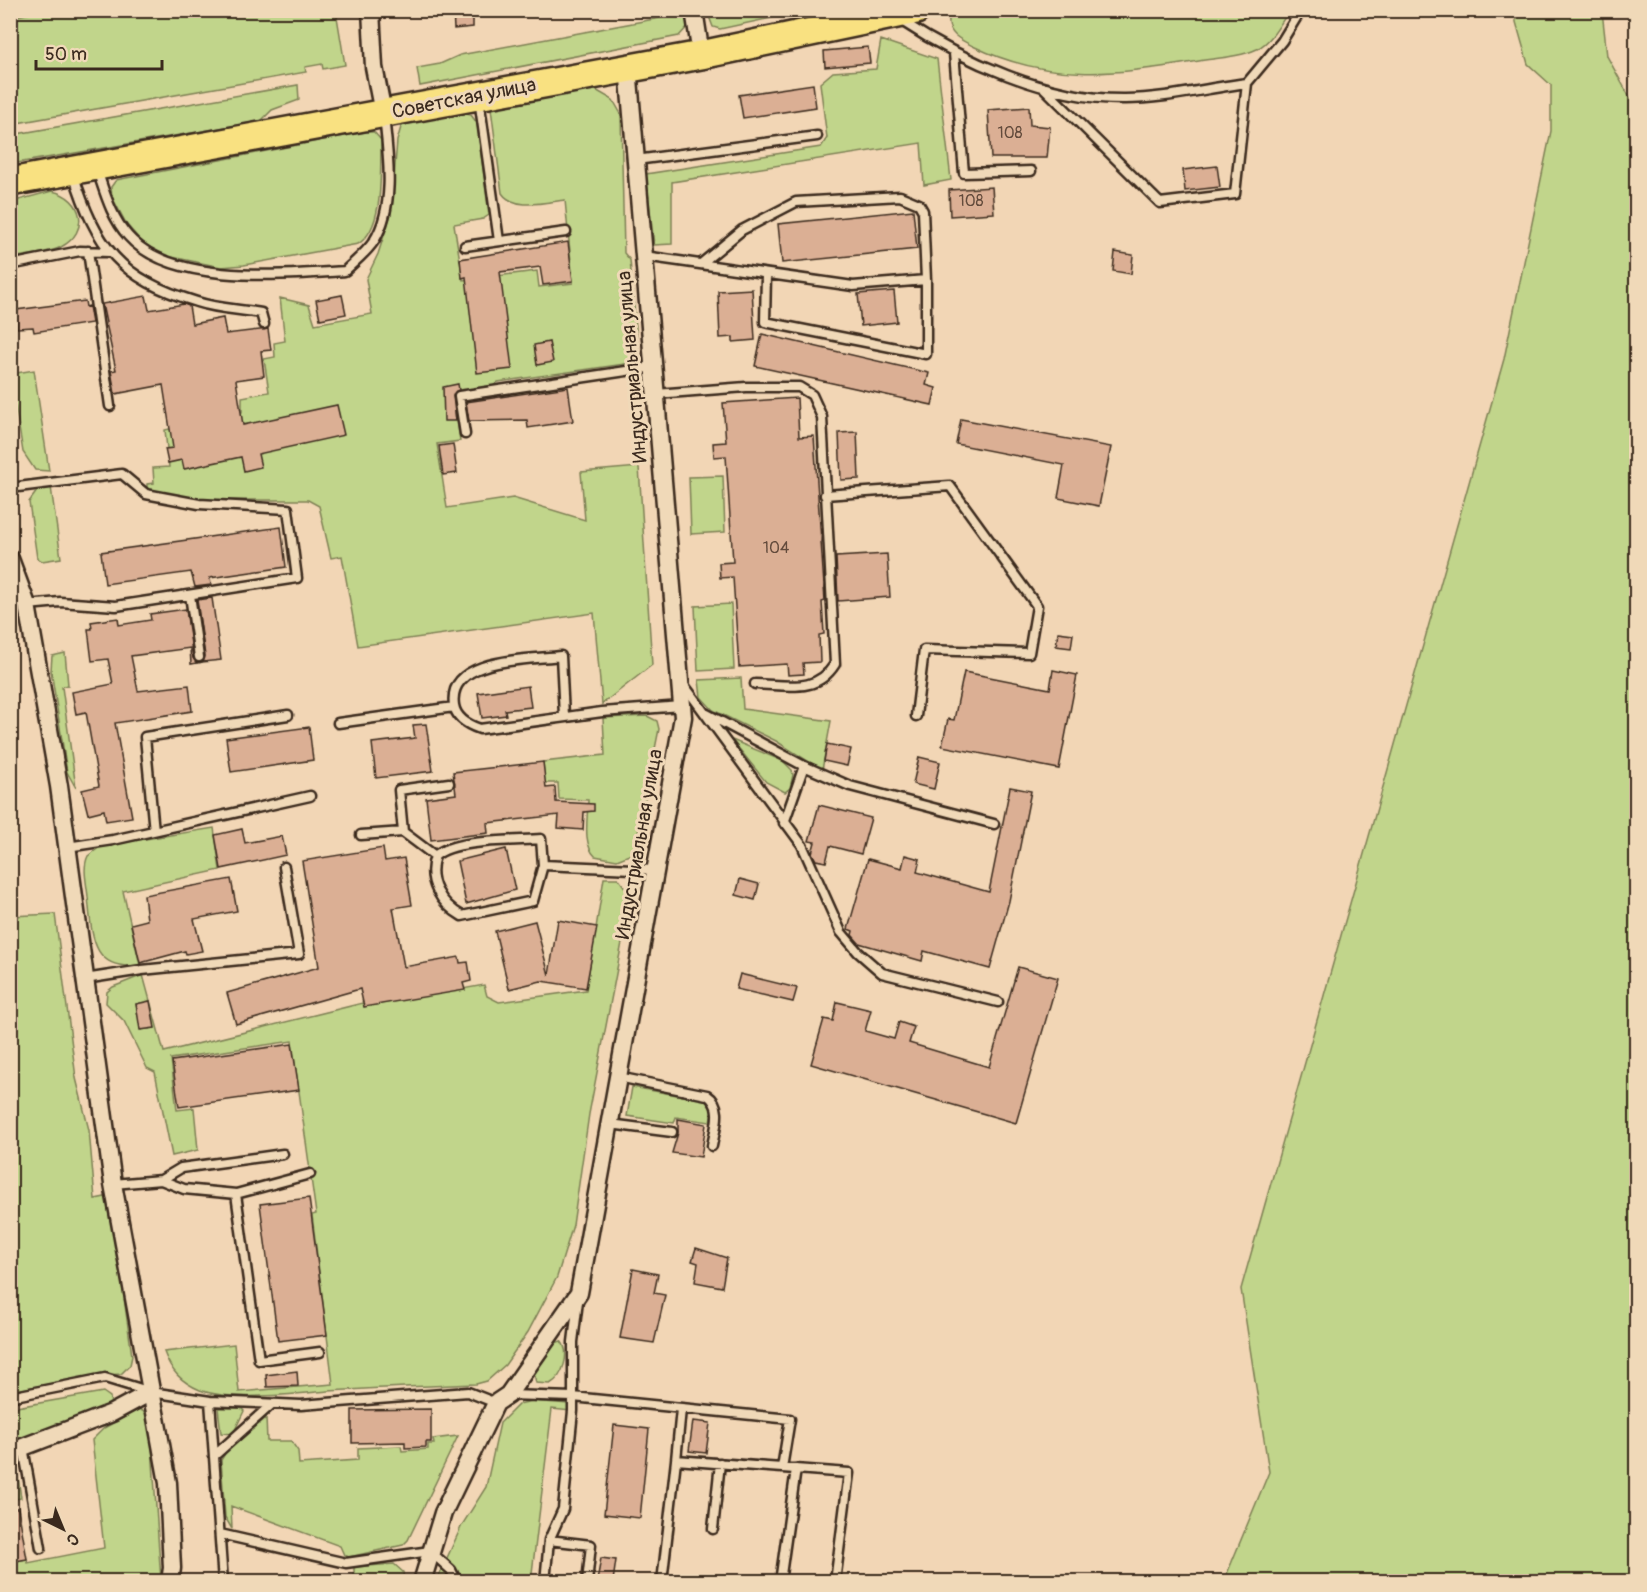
<svg xmlns="http://www.w3.org/2000/svg" width="1647" height="1592" viewBox="0 0 1647 1592" font-family="Pangolin,sans-serif">
	<rect width="100%" height="100%" fill="#f2d6b5"/>
	<filter id="ink" filterUnits="userSpaceOnUse"><feTurbulence type="fractalNoise" baseFrequency=".0167" numOctaves="2"/><feDisplacementMap in="SourceGraphic" scale="12" xChannelSelector="R" yChannelSelector="G"/><feConvolveMatrix kernelMatrix="1 2 1 2 8 2 1 2 1" color-interpolation-filters="sRGB"/></filter>
	<g filter="url(#ink)">
		<path fill="#c1d58b" stroke="#7e8054" stroke-width="1.5" fill-rule="evenodd" d="M42,11H336L345,65L323,69L322,64L305,67L306,72L11,124V17Z
			M707,11V10L804,11L720,29L713,27Z
			M977,11V10L1289,11C1280,24 1272,41 1257,49C1240,57 1218,58 1199,61C1120,75 1050,83 975,47C963,41 947,35 949,19L956,14Z
			M1516,11H1602L1607,56L1636,109V1581H1224L1269,1472L1241,1289L1504,359L1551,131V85L1528,64L1516,22Z
			M692,12L690,24L679,36L420,86L417,68L440,64L460,55Z
			M881,40L937,59L951,180L924,185L921,143L672,182V244L654,245L646,174L821,147L827,138L820,83L833,72L876,69Z
			M298,85L299,100L272,110L261,121L11,164V135Z
			M594,89L613,100L621,114L624,253L630,260L639,362L498,382L493,386L453,392L460,441L437,444L447,508L513,498L585,520L581,472L639,467L652,665L602,704L594,613L358,646L342,556L331,558L319,506L308,500H193L147,493V484L154,483L153,468L169,467L165,430L242,412V397L269,392L264,359L275,357L274,343L285,341L280,298L309,305L315,324L372,314L366,279L378,254L391,214L397,141L401,127L408,122L462,113L471,115L477,123L489,215L483,219L454,224L463,280L537,271L539,287L573,283L565,200C546,202 514,211 502,193L491,108Z
			M365,132H374L381,140C380,169 385,228 358,244L244,265L221,267L167,256L148,249L127,225L112,197L111,187L116,180Z
			M52,191C84,198 90,232 61,247C47,254 26,255 11,258V202Z
			M34,370L49,471L35,470L23,452L11,379V374Z
			M723,476L725,532L691,534L689,477Z
			M51,487L61,558L42,561L37,558L29,502L37,491Z
			M731,604L734,669L698,671L695,606Z
			M65,653L68,685L62,687L76,788L67,772L51,670L52,656Z
			M741,678L743,709L831,721L822,770L776,741L713,710L701,697L699,680Z
			M647,716L657,721L659,729L634,853L617,860L595,856C582,843 588,818 588,800L559,799L558,783H545L543,762L605,755L603,718Z
			M732,740L783,761L792,770L793,775L790,788L785,792L766,782Z
			M214,828L220,870L123,891L140,965C91,972 92,935 88,897C87,884 82,868 88,856L100,847L114,844Z
			M604,878H618L631,896L589,1114L573,1225L557,1277L528,1332L505,1365L487,1381L476,1384C426,1386 377,1388 328,1391C295,1394 231,1402 200,1390C181,1382 171,1371 164,1352L234,1344L239,1392L333,1384L312,1215L316,1214L292,1041L171,1059L177,1110L194,1108L198,1150L172,1156L155,1072L147,1068L124,1021L106,1003L107,992L113,987L143,975L164,1052L363,1003L364,1007L484,985L487,996L499,1002L586,990ZM150,1001L154,1028L141,1030L136,1004Z
			M55,914L76,1078L89,1130L95,1199L110,1196L132,1356L130,1365L121,1374L93,1376L11,1391L10,916Z
			M632,1087L705,1100L712,1110L710,1122L676,1117L674,1123L627,1116Z
			M561,1341C571,1353 563,1377 550,1384L536,1383L534,1373C540,1362 548,1344 561,1341Z
			M103,1392L110,1397L111,1406L11,1444V1408Z
			M532,1401L569,1404L571,1411L552,1409L531,1581L436,1582L462,1525L486,1487L500,1423L519,1404Z
			M218,1408H241L244,1411L233,1434L221,1433Z
			M139,1409L146,1413L151,1432L161,1581L11,1582V1562L27,1559L28,1563L104,1548L92,1440L104,1428Z
			M266,1418L267,1441H291L298,1451L299,1464L358,1460V1448L401,1446L402,1451L428,1449V1444H434L433,1439L458,1436L408,1540L403,1545L349,1557L344,1555L340,1546L231,1506L232,1529L225,1517L221,1460L226,1452Z
			M10,1463L17,1470L21,1498L11,1500Z
			M394,1564L403,1572L404,1581H354V1567Z"/>
		<path fill="#dbaf94" stroke="#3b2a1e" stroke-width="1.5" d="M453,10L473,13V27L454,29Z
			M868,47L870,63L825,67L824,51Z
			M813,84L816,107L743,118L739,95Z
			M1029,107L1030,125L1050,127L1047,158H991L988,110Z
			M1217,166L1220,187L1185,191L1183,170Z
			M992,187L994,213L950,216L949,190Z
			M913,210L917,249L782,263L778,224Z
			M568,242L573,281L543,285L540,267L500,272L512,369L477,373L466,277L462,278L460,259Z
			M1115,252L1133,255L1131,274L1113,271Z
			M752,289L755,340L733,342V337L720,338L718,291Z
			M894,291L897,322L861,326L858,294Z
			M342,295L346,314L320,319L316,300Z
			M146,296L149,310L184,304L189,306L192,324L223,318L226,334L268,329L271,350L261,351L264,376L236,380L243,425L337,405L344,435L258,454L261,467L244,471L241,457L184,469L182,460L168,463L165,449L173,448L163,385L115,394L111,371L116,370L102,304Z
			M85,301L86,307L89,306L92,323L34,332L33,327L17,328L16,310Z
			M762,334L929,373L926,385L936,388L932,405L755,366Z
			M549,342L553,362L537,365L534,345Z
			M458,384L459,390L453,396L456,421H444L443,387Z
			M568,387L573,421L528,428L527,420L469,421L466,402Z
			M797,398L799,437L814,436L825,601L822,602L824,634L819,635L820,662L803,663L804,674L788,675L787,664L739,667L733,577L720,578L719,563L733,562L726,456L714,457L713,443L726,442L723,403Z
			M961,419L1111,447L1099,506L1058,498L1064,465L956,444Z
			M857,432L859,479L841,480L839,433Z
			M453,444L457,473L443,475L439,446Z
			M281,527L286,567L210,578L211,585L195,587L191,572L105,584L101,552Z
			M887,554L890,597L838,601L836,557Z
			M212,598L221,660L203,662L205,656L197,600Z
			M186,609L193,658L197,663L191,664L190,648L131,656L138,691L189,685L192,711L115,723L132,817L106,821L104,810L88,814L82,790L99,786L86,712L76,714L72,692L113,684L108,659L92,661L88,629H92L91,622L118,618L119,625L151,620L150,614Z
			M1058,632L1073,634L1071,648L1056,646Z
			M1053,670L1077,675L1059,769L942,746L948,719L954,720L964,672L1050,689Z
			M528,686L531,707L505,710L506,715L482,718L478,693Z
			M426,724L433,771L376,778L372,743L415,738L413,725Z
			M309,727L313,760L231,772L226,738Z
			M827,744L851,749L847,766L824,761Z
			M919,757L940,762L934,789L913,784Z
			M543,762L546,788L555,787L556,802L594,804V811L584,812L583,830L558,828L559,815L487,823L488,833L431,840L426,798L456,794L453,772Z
			M1010,787L1031,791L1009,901L990,969L924,951L922,961L859,943L852,935L853,931L848,929L868,859L902,868L905,855L920,859L917,872L989,892Z
			M819,805L871,818L861,854L830,846L826,862L816,860L812,853L815,842L809,841Z
			M242,829L245,843L282,836L286,855L221,869L215,835Z
			M383,848L385,861L404,858L412,905L393,908L404,967L459,957L460,963L468,962L471,981L463,983L465,990L364,1007L360,989L236,1024L227,993L319,967L302,861Z
			M506,849L515,890L466,904L457,861Z
			M231,879L237,911L194,919L202,951L186,954L185,951L140,963L131,924L147,920L144,895Z
			M740,879L759,884L755,900L736,895Z
			M558,920L597,927L586,988L541,981L509,989L495,931L535,921L549,975Z
			M1018,967L1058,978L1016,1123L811,1064L824,1019L833,1021L837,1002L871,1010L865,1031L894,1039L899,1022L914,1027L909,1043L989,1067Z
			M740,974L797,988L793,1002L736,989Z
			M150,1001L155,1028L140,1030L136,1004Z
			M292,1044L299,1090L179,1107L172,1061Z
			M678,1119L706,1124L701,1157L672,1153L678,1133Z
			M309,1198L327,1335L278,1341L260,1204Z
			M696,1248L727,1258L722,1287L695,1282L698,1263L692,1261Z
			M633,1269L658,1274L654,1293L665,1295L654,1343L620,1338Z
			M297,1371L298,1386L267,1387L266,1375Z
			M431,1409V1442H426V1447L405,1448V1442L352,1443V1410Z
			M693,1421L710,1423L706,1453L689,1451Z
			M614,1425L649,1429L640,1518L604,1514Z
			M10,1508H18L27,1559L10,1562Z
			M601,1558L616,1560L613,1581H597Z"/>
		<g fill="none" stroke-linecap="round" stroke-linejoin="round">
			<defs>
				<path id="service" d="M900,20C962,61 1049,100 1125,99C1164,99 1208,88 1247,83L1282,41L1301,10
					M954,53L964,173L1031,171
					M1043,87L1160,203L1235,194L1247,83
					M479,99L499,241
					M636,160L817,136
					M97,170C105,193 111,217 128,236C172,286 284,275 345,271C354,262 367,252 374,241C396,206 388,154 384,116
					M73,173C96,247 120,279 197,302C218,309 240,309 261,313L264,324
					M465,246L566,232
					M88,251L110,406
					M644,256L853,286L926,280L923,211L919,204L900,196L796,202L742,230L702,263
					M10,265L80,251L109,252
					M766,275L765,322L926,354V280
					M656,394L746,387H799L812,395L822,417L835,664C816,694 788,685 755,684
					M465,434L459,396L653,367
					M10,488L122,474L146,494L199,504L288,509L297,578L116,606L60,602L27,605
					M825,495L950,486L1037,606L1029,653L924,650L916,716
					M190,595L199,657
					M684,685L802,845L841,932L858,952L882,973L998,1002
					M707,714L804,766L850,786L994,824
					M564,716L561,656C529,660 447,657 454,705C456,718 468,725 480,729L602,712L682,706
					M338,723L454,707
					M784,823L804,766
					M154,831L145,737L288,715
					M403,832L399,790L449,783
					M361,835L403,832L435,856C453,839 516,841 541,839L543,865L533,901L462,916C441,904 426,881 435,856
					M67,847L113,840L310,796
					M543,865L655,870
					M85,979L142,970L299,954L284,867
					M618,1077L707,1095C724,1106 715,1128 712,1146
					M610,1124L672,1132
					M161,1180L184,1189L236,1194L259,1360L320,1352
					M113,1184L161,1180L181,1168L283,1154
					M236,1194L310,1174
					M508,1395L573,1397L790,1419L782,1468
					M10,1397L105,1378L151,1392L210,1401L301,1405L468,1392L496,1403
					M210,1401L223,1582
					M23,1447L41,1548
					M214,1456L272,1404
					M676,1460L681,1409
					M713,1529L720,1463
					M220,1534L346,1563L430,1551L451,1570L457,1582
					M549,1540L591,1545L587,1582
					M545,1582L549,1540L563,1509L573,1411V1342L578,1301
					M662,1582L676,1460L849,1473L835,1582
					M780,1582L796,1469"/>
				<path id="minor" d="M371,10L374,67L383,113
					M694,10L701,55
					M10,559L27,605L59,786L113,1184L168,1483L172,1568L170,1582
					M10,1452L112,1413L151,1392
					M422,1582L443,1513L496,1403L508,1395L579,1293L683,717L628,67"/>
				<path id="primary" d="M10,182L701,55L916,10"/>
			</defs>
			<use href="#service" stroke="#3b2a1e" stroke-width="13"/>
			<use href="#minor" stroke="#3b2a1e" stroke-width="21"/>
			<use href="#primary" stroke="#3b2a1e" stroke-width="32"/>
			<use href="#service" stroke="#f0d9b8" stroke-width="8"/>
			<use href="#minor" stroke="#f0d9b8" stroke-width="16"/>
			<use href="#primary" stroke="#f9e181" stroke-width="27"/>
		</g>
	</g>
	<g text-anchor="middle" dominant-baseline="central" stroke-width="6" stroke-linejoin="round" paint-order="stroke">
		<g font-size="16" fill="#634b3c">
			<text x="1010" y="133">108</text>
			<text x="971" y="201">108</text>
			<text x="776" y="548">104</text>
		</g>
		<g font-size="20" fill="#3b2a1e" stroke="#f0d9b8">
			<text transform="translate(464 98) rotate(-11)">Советская улица</text>
			<text transform="translate(632 367) rotate(-95)">Индустриальная улица</text>
			<text transform="translate(639 844) rotate(-80)">Индустриальная улица</text>
		</g>
	</g>
	<rect width="1647" height="1592" fill="none" stroke="#f0d9b8" stroke-width="36"/>
	<rect x="18" y="18" width="1611" height="1556" fill="none" stroke="#3b2a1e" stroke-width="2" filter="url(#ink)"/>
	<g transform="translate(63 1529) rotate(137)" stroke="#f0d9b8" stroke-width="4.5" paint-order="stroke">
	<path d="M0-4.5L10 22L0 15L-10 22Z" fill="#3b2a1e"/>
	<text y="-9" font-size="16" font-weight="bold" text-anchor="middle" fill="#3b2a1e">С</text>
	</g>
	<path d="M36 60v9h126v-9" fill="none" stroke="#3b2a1e" stroke-width="3"/>
	<text x="45" y="60" font-size="18" fill="#3b2a1e" stroke="#f0d9b8" stroke-width="4.5" paint-order="stroke">50 m</text>
</svg>
